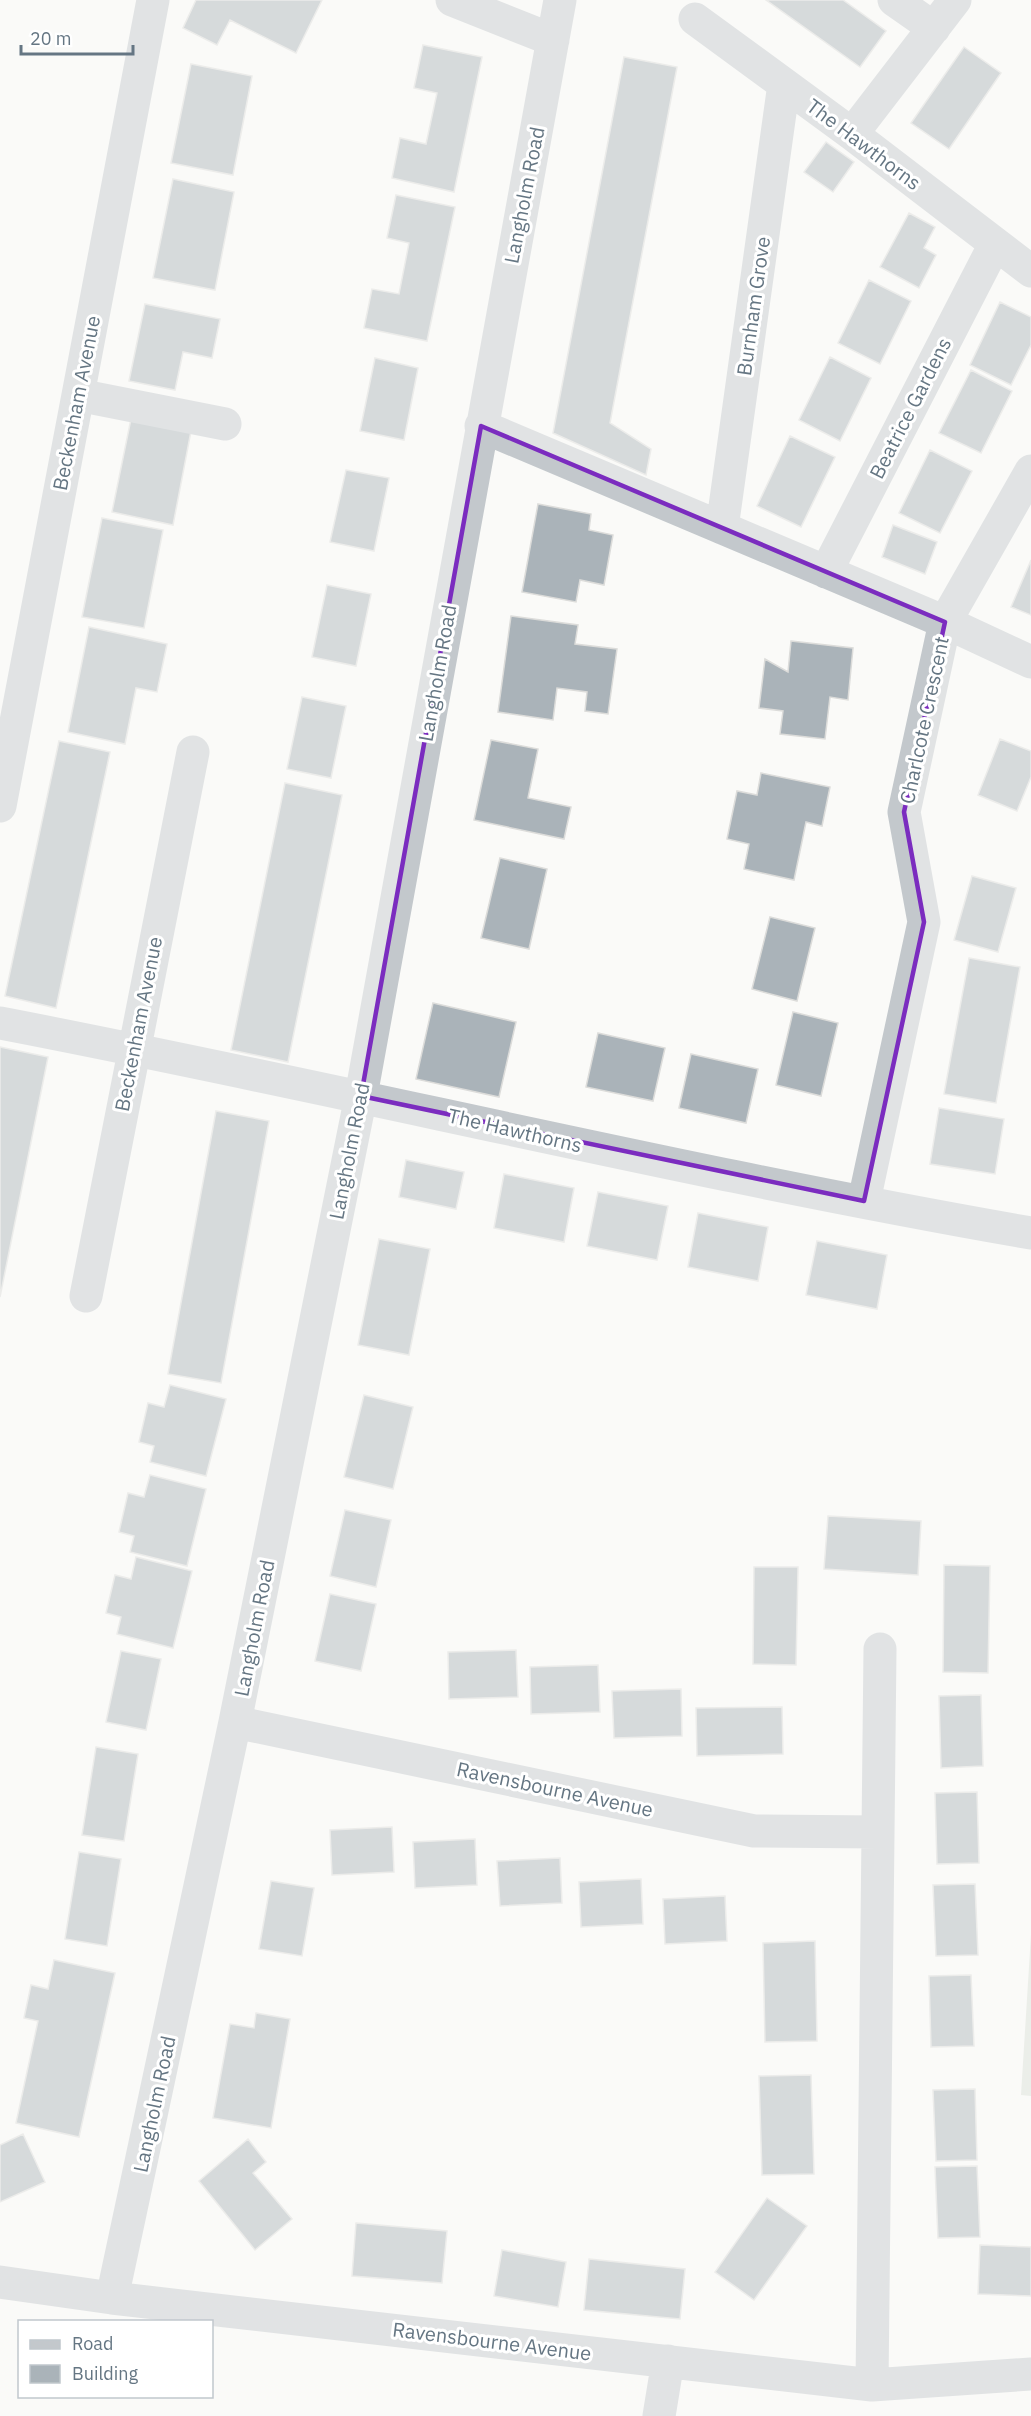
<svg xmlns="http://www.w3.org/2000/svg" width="1031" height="2416" viewBox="0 0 1031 2416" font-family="'IBM Plex Sans',sans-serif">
	<rect width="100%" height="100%" fill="#fafaf8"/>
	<path fill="#dadfd7" d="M1031,1935V2096L1021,2095Z"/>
	<path fill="#aab3b9" stroke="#dcdcda" stroke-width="1.5" d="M196,0H322L296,53L230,20L217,45L183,28Z
		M766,0H843L886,31L860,67Z
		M423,45L482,57L454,192L392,178L400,138L426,144L437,93L414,88Z
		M964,47L1001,73L949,149L911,123Z
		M624,57L677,67L610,423L651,449L646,475L553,433Z
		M191,64L252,76L233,175L171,163Z
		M826,142L854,162L833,192L804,172Z
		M173,179L234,192L215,290L153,278Z
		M396,195L455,207L427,341L364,328L372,289L399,294L409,243L387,238Z
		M909,213L935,227L924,248L936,255L919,288L880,267Z
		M869,280L911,301L880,364L838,343Z
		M1000,302L1031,317V345L1011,385L970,365Z
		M145,304L220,319L212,358L183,352L175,390L129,381Z
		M830,357L871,378L840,441L799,420Z
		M375,358L418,368L404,440L360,431Z
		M971,370L1012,391L981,453L939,433Z
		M132,414L192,426L173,525L112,512Z
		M790,436L835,457L801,527L757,506Z
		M930,450L972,471L940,533L899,513Z
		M346,470L389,478L374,551L330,542Z
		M538,504L591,514L589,530L613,535L604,585L580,580L576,602L522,592Z
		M102,518L163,530L144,628L82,617Z
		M893,525L937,542L925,574L882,557Z
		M1031,560V615L1011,607Z
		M327,585L371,594L356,666L312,657Z
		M511,616L578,625L575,644L617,649L608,714L585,711L587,692L557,688L553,720L498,712Z
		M89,627L167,644L157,692L136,688L125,744L68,732Z
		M791,641L853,648L848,700L830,697L825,739L780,734L783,711L759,708L765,659L788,672Z
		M302,697L346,706L331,778L287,769Z
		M1000,739L1031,751V777L1017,811L978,795Z
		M491,740L538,749L528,798L571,807L564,839L474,820Z
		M59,741L110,752L56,1008L5,996Z
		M761,773L830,787L822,826L806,822L794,880L744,869L749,844L727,839L737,791L757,795Z
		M285,783L342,795L288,1062L231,1050Z
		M500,858L547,869L529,949L481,938Z
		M972,876L1016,888L998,952L954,940Z
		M770,917L815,928L797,1001L752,989Z
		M969,958L1020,967L996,1103L944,1094Z
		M433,1003L516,1022L499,1097L416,1079Z
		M793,1012L838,1023L821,1096L776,1085Z
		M598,1033L665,1048L653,1101L586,1087Z
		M0,1047L48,1057L0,1297Z
		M691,1054L758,1069L746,1123L679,1108Z
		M939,1108L1004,1119L995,1174L930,1164Z
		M216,1111L269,1121L221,1383L168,1374Z
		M406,1160L464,1172L456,1209L399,1197Z
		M504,1174L574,1188L564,1242L494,1228Z
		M598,1192L668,1206L657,1260L587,1246Z
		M698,1213L768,1227L758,1281L688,1267Z
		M379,1239L430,1249L409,1355L358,1345Z
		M817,1241L887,1255L877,1309L806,1295Z
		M170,1385L226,1399L206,1476L150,1462L154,1446L139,1442L148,1403L164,1407Z
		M364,1395L413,1407L393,1489L344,1477Z
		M150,1475L206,1489L187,1566L130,1552L134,1536L119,1532L128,1493L144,1497Z
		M345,1510L391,1520L376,1587L330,1576Z
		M828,1516L921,1521L918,1575L824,1569Z
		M136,1557L192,1571L173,1648L117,1634L121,1617L106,1613L115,1575L131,1579Z
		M944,1565L990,1566L988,1673L943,1672Z
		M754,1567H798L796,1665L753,1664Z
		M330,1594L376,1604L361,1671L315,1661Z
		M516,1650L518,1697L449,1699L448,1652Z
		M121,1651L161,1659L146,1730L106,1722Z
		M598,1665L600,1712L531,1714L530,1667Z
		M681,1689L682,1736L614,1738L612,1691Z
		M981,1695L983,1766L941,1768L939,1696Z
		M782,1707L783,1754L697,1756L696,1708Z
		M96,1747L138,1754L124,1841L82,1835Z
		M977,1792L979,1863L937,1864L935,1793Z
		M392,1827L394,1872L332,1875L330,1830Z
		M475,1839L477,1885L415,1888L413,1842Z
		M79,1852L121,1859L107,1946L65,1939Z
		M560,1858L562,1903L500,1906L497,1861Z
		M641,1879L643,1924L581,1927L579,1882Z
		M271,1881L314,1888L302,1956L259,1949Z
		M975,1884L978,1955L936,1956L933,1885Z
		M725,1896L727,1941L665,1944L663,1899Z
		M815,1941L817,2041L765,2042L763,1943Z
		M54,1960L115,1973L79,2137L16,2123L38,2021L24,2018L31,1985L48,1989Z
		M971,1975L974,2046L931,2047L929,1976Z
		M256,2013L290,2019L271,2128L213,2118L230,2024L254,2028Z
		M811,2075L814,2174L762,2175L759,2076Z
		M975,2089L977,2160L936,2161L933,2090Z
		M23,2134L45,2182L0,2202V2145Z
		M248,2139L266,2162L253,2173L292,2219L255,2250L199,2181Z
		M977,2166L980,2237L938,2238L935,2167Z
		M767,2198L807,2226L754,2300L715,2272Z
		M356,2223L447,2231L442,2283L352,2276Z
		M980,2245L1031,2247V2296L978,2294Z
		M502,2250L566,2262L558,2307L494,2296Z
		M589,2259L685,2269L680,2319L584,2310Z"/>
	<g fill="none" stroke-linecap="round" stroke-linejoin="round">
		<path stroke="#c3c8cc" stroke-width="33" d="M452,0L553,40
			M894,0L934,28
			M695,19L852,134L1031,271
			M852,134L955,0
			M78,395L225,424
			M481,426L945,622L1031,662
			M722,528L784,84
			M826,572L995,244
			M0,806L153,0
			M0,1023C344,1089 685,1173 1031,1233
			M864,1201L924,922L904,812L945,622L1031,471
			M86,1296L193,752
			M235,1722L754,1831L878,1832
			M0,2282L112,2298L872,2385L1031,2374
			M112,2298L235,1722L361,1096L560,0
			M872,2385L880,1649
			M659,2416L668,2361"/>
	</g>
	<path d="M0 0H1031V2416H0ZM481,426L945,622L904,812L924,922L864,1201L361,1096Z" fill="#fafaf8" fill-opacity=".55" fill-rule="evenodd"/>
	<path fill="none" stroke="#7b2cbf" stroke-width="4.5" stroke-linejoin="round" d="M481,426L945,622L904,812L924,922L864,1201L361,1096Z"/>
	<g text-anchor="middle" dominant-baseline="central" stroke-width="6" stroke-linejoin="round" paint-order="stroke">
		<g font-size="20" fill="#657683" stroke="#fff">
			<text transform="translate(864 144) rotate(37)">The Hawthorns</text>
			<text transform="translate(524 195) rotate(-79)">Langholm Road</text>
			<text transform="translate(753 306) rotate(-82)">Burnham Grove</text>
			<text transform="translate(76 403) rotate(-79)">Beckenham Avenue</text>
			<text transform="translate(910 408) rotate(-63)">Beatrice Gardens</text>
			<text transform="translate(437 673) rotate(-80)">Langholm Road</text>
			<text transform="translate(924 720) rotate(-78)">Charlcote Crescent</text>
			<text transform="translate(138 1024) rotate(-79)">Beckenham Avenue</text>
			<text transform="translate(515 1130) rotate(13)">The Hawthorns</text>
			<text transform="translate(349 1151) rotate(-79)">Langholm Road</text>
			<text transform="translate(254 1628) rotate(-79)">Langholm Road</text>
			<text transform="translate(555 1789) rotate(12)">Ravensbourne Avenue</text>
			<text transform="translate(154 2104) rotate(-78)">Langholm Road</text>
			<text transform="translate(492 2341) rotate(7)">Ravensbourne Avenue</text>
		</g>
	</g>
	<rect x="18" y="2320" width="195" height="78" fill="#ffffff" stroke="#c1c8cd" stroke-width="1.5"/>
	<rect x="30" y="2340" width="30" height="9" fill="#c3c8cc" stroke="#c1c8cd" stroke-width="1.5"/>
	<text x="72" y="2350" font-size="18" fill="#657683">Road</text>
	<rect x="30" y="2365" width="30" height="18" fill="#aab3b9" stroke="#c1c8cd" stroke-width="1.5"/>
	<text x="72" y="2380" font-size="18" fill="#657683">Building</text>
	<path d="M21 45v9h112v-9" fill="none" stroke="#657683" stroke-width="3"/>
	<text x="30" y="45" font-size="18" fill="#657683" stroke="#ffffff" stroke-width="4.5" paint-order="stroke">20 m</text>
</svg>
